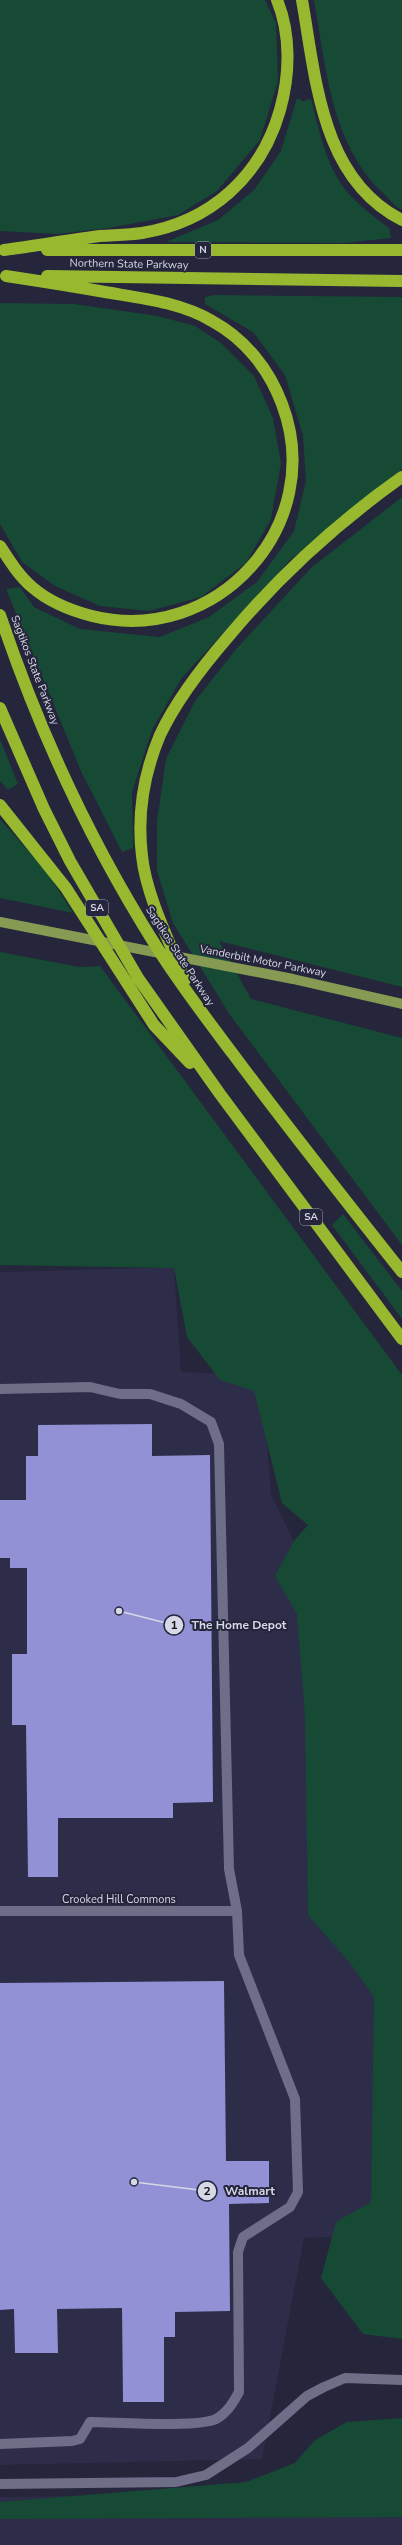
<svg xmlns="http://www.w3.org/2000/svg" width="402" height="2545" viewBox="0 0 402 2545" font-family="'Nunito Sans',sans-serif">
	<rect width="100%" height="100%" fill="#25253c"/>
	<path fill="#2d2c49" d="M174,1267L181,1372L262,1375L271,1494L326,1609L393,1951L402,2235L304,2238L262,2459L0,2465V1272Z
		M402,2492V2545H0V2497Z"/>
	<path fill="#164a35" d="M0,0H265L276,23L278,81L260,140L217,191L178,215L109,228L57,234L0,231Z
		M314,0H402V210C395,207 389,199 384,194C331,145 326,67 314,0Z
		M297,98L303,101L311,99C318,126 324,155 338,179C350,199 370,214 389,228L391,238L344,243L166,242L218,220L254,190L281,151Z
		M215,295L402,297V469L290,560L181,679L152,730L132,792L133,848L122,852L81,771L6,589L20,587L34,607L80,629L160,637L209,617L257,582L294,531L306,481L303,436L285,375L253,332L205,304V297Z
		M0,303L74,304L158,316L195,326L221,343L254,376L273,418L281,463L271,519L246,563L201,597L149,611L100,606L55,586L22,562L0,524Z
		M402,497V987L219,941L251,999L402,1038V1245L230,1015L173,923L157,871V821L166,759L195,701L237,648L312,567Z
		M0,739L18,784L8,790L0,781Z
		M0,819L46,871L73,913L0,898Z
		M0,952L80,967L100,966L402,1375V2339L363,2334L321,2278L336,2222L371,2202L374,1997L350,1963L308,1915L305,1717L297,1614L275,1576L294,1541L308,1525L282,1503L254,1391L220,1380L187,1337L174,1268L0,1265Z
		M343,1214L402,1291V1319L332,1225Z
		M402,2418V2517L0,2519V2502L246,2482L295,2463L315,2440L347,2422Z"/>
	<path fill="#9291d5" d="M152,1424V1456L210,1455L213,1802L173,1803V1818H58V1877H28L26,1725H12V1654H27V1568H10V1558H0V1500H26V1456H38V1425Z
		M224,1981L226,2161H269V2203L229,2204L230,2311L175,2312V2337H164V2402H123L122,2308L57,2309L58,2353H15L14,2309L0,2310V1983Z"/>
	<g fill="none" stroke-linecap="round" stroke-linejoin="round">
		<path stroke="#6e6e89" stroke-width="10" d="M0,1389L90,1387L120,1394H150L181,1404L211,1422L219,1444L229,1869L237,1911L239,1955L295,2099L298,2192L290,2207L243,2237L238,2252L239,2392C233,2403 227,2413 216,2419C197,2428 115,2422 90,2422L80,2439L72,2441L0,2444
			M0,1911H237
			M0,2484L176,2482L206,2475L248,2448L307,2396L324,2387L345,2378L402,2380"/>
		<path stroke="#879a53" stroke-width="10" d="M0,922L293,979L402,1004"/>
		<path stroke="#97b82f" stroke-width="12" d="M302,0C316,79 321,179 402,220
			M4,250C36,246 68,240 100,236C114,235 128,235 142,233C210,222 261,177 280,110C290,75 291,34 277,0
			M47,250H402
			M47,276L402,281
			M0,546C9,560 19,576 32,587C49,602 69,610 92,616C216,647 328,525 282,404C269,369 245,339 212,321C180,302 140,298 105,292C72,286 39,281 6,276
			M0,615C39,731 91,843 156,946C179,983 206,1018 233,1054C288,1128 345,1200 402,1272
			M0,708L44,809L70,861L138,978L220,1094L402,1339
			M0,805L66,888L154,1025L190,1063
			M185,980C170,943 146,895 142,856C137,815 144,773 160,735C177,699 202,667 228,637C279,576 337,523 402,477"/>
	</g>
	<g text-anchor="middle" dominant-baseline="central" stroke-width="4" stroke-linejoin="round" paint-order="stroke">
		<g fill="#25253c" stroke="#a2a2b4" stroke-width="1">
			<rect x="195" y="242" width="16" height="16" rx="3"/>
			<rect x="86" y="900" width="22" height="16" rx="3"/>
			<rect x="300" y="1209" width="22" height="16" rx="3"/>
		</g>
		<g font-size="10" font-weight="bold" fill="#d7d8e7">
			<text x="203" y="250">N</text>
			<text x="97" y="908">SA</text>
			<text x="311" y="1217">SA</text>
		</g>
		<g font-size="11" fill="#d7d8e7" stroke="#25253c">
			<text transform="translate(129 264) rotate(1)">Northern State Parkway</text>
			<text transform="translate(35 670) rotate(69)">Sagtikos State Parkway</text>
			<text transform="translate(180 956) rotate(57)">Sagtikos State Parkway</text>
			<text transform="translate(263 961) rotate(11)">Vanderbilt Motor Parkway</text>
			<text x="119" y="1899">Crooked Hill Commons</text>
		</g>
	</g>
	<path fill="none" stroke="#d7d8e7" stroke-width="1.5" d="M119 1611L174 1625M134 2182L207 2191"/>
	<g fill="#d7d8e7" stroke="#25253c" stroke-width="1.5">
		<circle cx="119" cy="1611" r="4"/>
		<circle cx="134" cy="2182" r="4"/>
		<circle cx="174" cy="1625" r="10"/>
		<circle cx="207" cy="2191" r="10"/>
	</g>
	<g font-size="12" text-anchor="middle" font-weight="bold" fill="#111">
		<text x="174" y="1629">1</text>
		<text x="207" y="2195">2</text>
	</g>
	<g font-size="12" text-anchor="middle" font-weight="bold" fill="#d7d8e7" stroke="#25253c" stroke-width="4" stroke-linejoin="round" paint-order="stroke">
		<text x="239" y="1629">The Home Depot</text>
		<text x="250" y="2195">Walmart</text>
	</g>
</svg>
